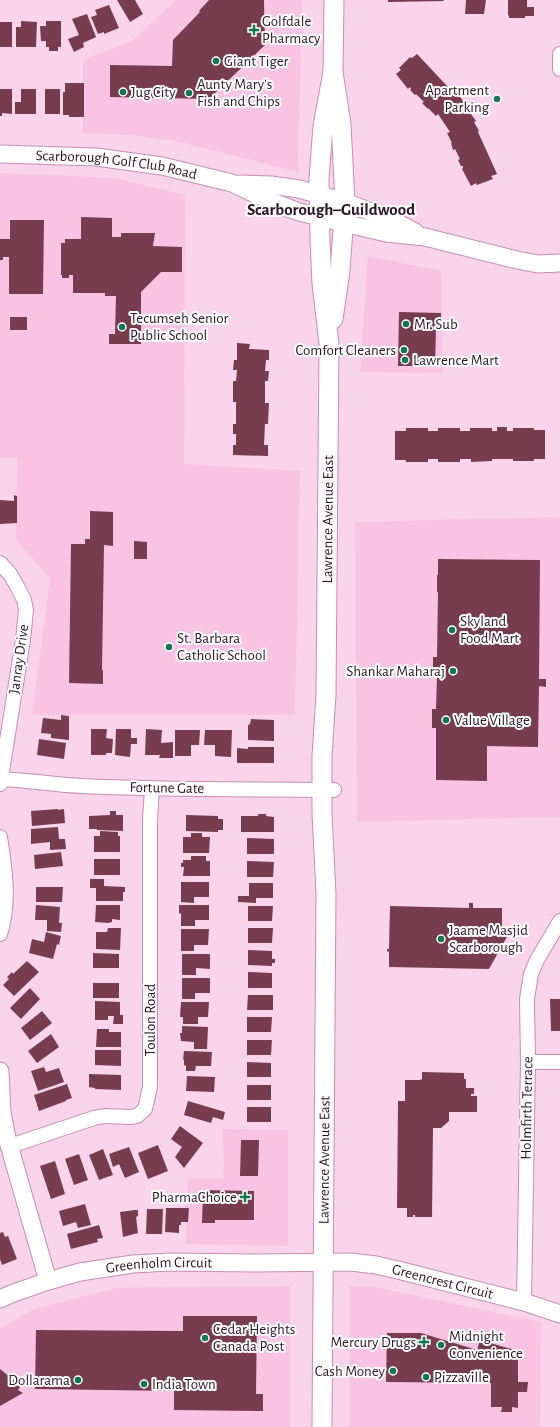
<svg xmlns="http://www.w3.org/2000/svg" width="560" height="1427" viewBox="0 0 560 1427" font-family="'Alegreya Sans',sans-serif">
	<rect width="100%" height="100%" fill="#f9d4eb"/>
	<path fill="#f9c3e4" d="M176,0H302L298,172L176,141L131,135L83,133V60L132,41Z
		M0,173L114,178L185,195L184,464L300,471L295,715H32L50,579L16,540L17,458H0Z
		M368,256L441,271L443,373L360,372Z
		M560,517V817L357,822L355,522Z
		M223,1129L288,1130V1246L186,1244L188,1179L224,1178Z
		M290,1286V1427H0V1328L35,1309L116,1288Z
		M349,1286L374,1287L541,1322L540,1427H349Z"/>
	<path fill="#773d4f" d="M117,0H135L143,14L130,22Z
		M209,0H264L265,45L209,99L110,97V65L172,66L173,40L200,12L199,11Z
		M388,0H443L444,1L388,2Z
		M466,0H486L484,14H465Z
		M508,0H527V7H534V16H525V18H509V16L508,15Z
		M109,5L119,28L104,34V32L98,34L91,17L97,15L95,10Z
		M87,14L96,37L83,43L84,47L74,52L68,39L79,35L72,19Z
		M21,21L37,22L36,47H16V27H21Z
		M46,21H61V47H58V51H49V47H46V41H41L40,26H46Z
		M0,22H12V47H0Z
		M417,54L449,88V87L457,95L458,94L463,101L464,100L473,113L471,114L476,121L474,122L479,131L478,132L497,174L491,176L493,179L477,185L476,183L471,186L462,169L463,168V166H461L458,160L460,159L455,149L453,150L451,143H452L447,133L450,132L438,114L436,116L428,108V109L422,103L424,102L416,94L415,95L410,90L411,89L410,87L408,89L396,74L401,70L399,68L410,57L412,58Z
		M65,83H84V117H69V115H63V92H65Z
		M0,89H12V114L2,113V116H0Z
		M21,89H36V114H15V102H21Z
		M45,89H60V114H45Z
		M81,217L112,218V237H121V233H155L153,246L182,247V272H161L141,292V344H109V334H115L116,296H105V293H73V275H69V278H62V275H61V243H65V239H81Z
		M10,220H44L43,294H9V257H3V260H0V239H10Z
		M399,312L441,313V330H436L435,366H398Z
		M10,317H27V330H10Z
		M237,343L250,344L249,349L269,350V360H266L265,371H269L268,381H265V403H269L268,424H265L264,445H268V456L233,455V445H236V434H233V424H236V402H233V381H236L237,370H233L234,360H237Z
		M497,427H507V431H513V428H534V430H545V459H534V461H513V459H492V461L471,462V459H460V462H438V459H428V462H406V460H395V431H406V428H428V431H438V428H460V431H470V428H492V431H497Z
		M14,495L17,496V523L0,524V500L14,501Z
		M90,511L113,512V546L104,545L102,670H103V684L69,683L71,544H85V539H90Z
		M134,541L147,542V559H134Z
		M438,559L540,560L539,679H546V687L539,686L538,747L487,746V781L436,780V728H432V709H436L437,677H433V657H437L438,592H437V575H438Z
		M61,715L69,716V740L51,738V734L41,733L43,718L61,720Z
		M251,719L274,720V741L248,740V725L250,724Z
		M91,729H107L106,738L113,739L112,753H106V755H91Z
		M116,729H131V738H137V744H131L130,757L115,755Z
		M146,729L162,730L161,743L173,742V758H159L160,755H145Z
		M175,730H200L199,745H191V756H175Z
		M205,730H232L231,757L215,756V745H204Z
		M39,739L66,743L64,759L37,755Z
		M248,747H274V763H237V748L248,749Z
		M58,809V810L64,809L65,823L32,826L31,811Z
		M110,811H116V815H123V831L97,830V829H89V816L110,815Z
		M258,814H266V816L274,817V832H241V816H258Z
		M186,815L218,816V819H223V830H218V832L186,831Z
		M58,827L59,839H65L66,849L50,850V842L31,844V829Z
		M100,831L118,832V836H120V852H94V836H100Z
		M191,833H202V837H210L209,853H183V837H191Z
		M247,838L274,839V854H247Z
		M61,852L63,866L35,869L34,855Z
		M191,856H206V861H210V876H183L184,867H181V863H183V860H191Z
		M94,859H120V875H94Z
		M247,861L274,862L273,877H247Z
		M90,879H104V886L125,887V892H123V901H96V888H90Z
		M181,882H209V897H194V903L181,902Z
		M249,883H273V898H256V903L238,902V896H249Z
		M36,887H63L62,902H36Z
		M469,903H473V908H502V932L508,935L489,969L389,967V951L387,952V949H389L390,906L469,908Z
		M36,905L60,907L59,923H62L61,932L47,931V920H35Z
		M96,905H120V920L112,919V922L108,923L95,922Z
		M179,905H209V920H195V926H181V913L179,914Z
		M248,906H273L272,921H248Z
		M108,928H121L120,950L96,949V932H107Z
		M248,928H273L272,943H248Z
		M181,929H209L208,945H194V951H181Z
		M46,932L61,936L59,945L57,944L53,959L29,953L32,939L44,942Z
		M248,950L272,951V959H275V963H272V966L248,965Z
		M93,953L119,954V968H93Z
		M182,954H210V969L196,968V975H182Z
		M27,961L39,972L14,996L3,985L9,979L7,977L12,972L13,974Z
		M248,972L272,973V988H248Z
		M182,978H210V993H195V999H182Z
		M93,983H119V998H93Z
		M30,988L40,999L21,1019L10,1008Z
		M248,995H273V1010H247Z
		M550,999H560V1031H551Z
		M95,1001L120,1002V1015H123V1024H113L114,1016H108V1020H95Z
		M181,1002H209L208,1017H198V1024H183V1017H180Z
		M42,1011L52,1023L30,1040L21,1028Z
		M247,1017H272L271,1032H247Z
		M182,1026L208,1027L207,1049H194V1042L181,1041L180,1033H182Z
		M97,1029H109V1032H121V1047H96Z
		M51,1034L59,1047L37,1063L28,1051Z
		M247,1040H272L271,1055H247Z
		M95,1050H121V1066L95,1065Z
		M184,1051L212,1052L211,1066H196L195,1071H186V1066L184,1065V1059L183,1060Z
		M247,1062L271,1063V1077H247Z
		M44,1067L46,1072L59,1068L64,1082L38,1091L31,1071Z
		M422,1072L464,1073V1079H466V1088H474V1094H471V1096H477V1112H449V1121L441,1128H433L432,1217H415V1215H413V1217H407V1208H397L398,1101H405V1080H420L422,1079Z
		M89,1074L121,1075V1090L95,1089V1088L89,1087Z
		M187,1076L215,1077L214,1092L186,1091Z
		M67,1084L72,1098L66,1100V1101L39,1111L34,1095Z
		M247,1085H271V1100H247Z
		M188,1101L225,1112L223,1120L213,1117L211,1123L184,1115Z
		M247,1107H271V1122H247Z
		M180,1126L203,1143L184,1168L175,1157L182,1147L171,1139Z
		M241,1140H259L258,1176H240Z
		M158,1145L168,1171L148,1179L138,1153Z
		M129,1147L139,1172L125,1178L119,1164L113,1167L109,1154Z
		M103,1149L113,1175L99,1180L89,1155Z
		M79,1154L88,1180L74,1185L65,1159Z
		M55,1161L65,1194L51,1199L40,1166Z
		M203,1190L254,1191V1220H215V1223H202Z
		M85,1204L91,1225L78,1228L76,1222L63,1226L59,1211Z
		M166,1208H189L188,1222H181V1225H179V1233L165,1232Z
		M147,1209H163L162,1234H146Z
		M135,1210H138V1216L136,1217L138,1233L123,1237L120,1212Z
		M99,1225L103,1238L97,1239L98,1242L71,1249L67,1234Z
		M3,1232L5,1237L8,1236L17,1259L2,1265L0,1259V1233Z
		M183,1316H257L256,1394H263V1411L174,1410V1391L35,1389L36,1330L183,1331Z
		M387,1333H421L477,1350L480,1340L518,1351V1382H528L527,1392H518V1408L512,1407V1412H501L502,1407H491V1383L386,1382Z
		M0,1369L21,1386L18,1390L23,1393L0,1406Z"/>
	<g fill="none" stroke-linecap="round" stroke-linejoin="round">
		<defs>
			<path id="minor" d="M560,54V69
				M0,563L10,574L17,586L24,600L26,610L23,640L0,784
				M1,779C28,780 55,785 82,786C166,790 250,789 334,790
				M0,837C5,868 10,904 0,934
				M528,1062H560
				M10,1146L94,1118L104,1116L130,1117L137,1116L145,1109L150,1087V820L152,788
				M524,1302L528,1062L527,999L531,974L537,960L560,921"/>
			<g id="tertiary">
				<path id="s1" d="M0,154L96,157L162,166L232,183L270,201L299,212L344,223L386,233L425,237L517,260L538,264L560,263"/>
				<path d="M240,184L271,185L299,189L345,202L392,220L415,232"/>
				<path d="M0,1071L2,1112L7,1138L48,1281"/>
				<path id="s2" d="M0,1299L11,1294L48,1281L80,1272L133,1264L170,1262L255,1263L351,1262L376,1265L398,1270L524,1302L560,1314"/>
			</g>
			<g id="secondary">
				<path d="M333,319L340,271L345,202L341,124L333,72L334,0"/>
				<path id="s3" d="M322,1427L326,894L322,813V756L326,695L329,344L322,283L320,240L319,179L323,126L333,72"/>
			</g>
		</defs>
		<use href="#minor" stroke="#c78eb2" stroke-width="16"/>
		<use href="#tertiary" stroke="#c78eb2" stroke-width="19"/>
		<use href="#secondary" stroke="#c78eb2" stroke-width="21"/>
		<use href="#minor" stroke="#fff" stroke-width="14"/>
		<use href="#tertiary" stroke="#fff" stroke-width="17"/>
		<use href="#secondary" stroke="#fff" stroke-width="19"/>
	</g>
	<g fill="#117851" stroke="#fff" stroke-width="1.5">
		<path d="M252 24h4v4h4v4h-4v4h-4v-4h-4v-4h4z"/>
		<circle cx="216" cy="61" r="4"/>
		<circle cx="123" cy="92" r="4"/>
		<circle cx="189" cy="93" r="4"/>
		<circle cx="497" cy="99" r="4"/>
		<circle cx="406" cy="324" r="4"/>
		<circle cx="122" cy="327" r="4"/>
		<circle cx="404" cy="350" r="4"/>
		<circle cx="405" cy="360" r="4"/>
		<circle cx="452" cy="630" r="4"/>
		<circle cx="169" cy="647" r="4"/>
		<circle cx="453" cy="671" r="4"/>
		<circle cx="446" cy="720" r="4"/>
		<circle cx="441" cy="939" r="4"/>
		<path d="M243 1191h4v4h4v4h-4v4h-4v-4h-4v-4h4z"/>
		<circle cx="205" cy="1338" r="4"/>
		<path d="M422 1336h4v4h4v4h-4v4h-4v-4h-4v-4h4z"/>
		<circle cx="441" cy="1345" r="4"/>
		<circle cx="393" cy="1371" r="4"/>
		<circle cx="426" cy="1377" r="4"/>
		<circle cx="78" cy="1380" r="4"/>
		<circle cx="144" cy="1384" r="4"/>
	</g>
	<g text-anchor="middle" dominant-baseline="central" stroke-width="4" stroke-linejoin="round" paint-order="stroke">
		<g font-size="15" fill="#2c1624" stroke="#fff" text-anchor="start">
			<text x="262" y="21">Golfdale<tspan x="262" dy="17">Pharmacy</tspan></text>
			<text x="224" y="61">Giant Tiger</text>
			<text x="197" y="84">Aunty Mary's<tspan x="197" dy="17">Fish and Chips</tspan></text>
			<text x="489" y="90" text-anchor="end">Apartment<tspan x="489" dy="17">Parking</tspan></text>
			<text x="131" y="92">Jug City</text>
			<text x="130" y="318">Tecumseh Senior<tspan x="130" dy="17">Public School</tspan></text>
			<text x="414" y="324">Mr. Sub</text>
			<text x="396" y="350" text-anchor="end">Comfort Cleaners</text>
			<text x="413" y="360">Lawrence Mart</text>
			<text x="460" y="621">Skyland<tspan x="460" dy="17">Food Mart</tspan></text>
			<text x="177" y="638">St. Barbara<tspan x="177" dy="17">Catholic School</tspan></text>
			<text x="445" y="671" text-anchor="end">Shankar Maharaj</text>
			<text x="454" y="720">Value Village</text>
			<text x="449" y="930">Jaame Masjid<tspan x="449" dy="17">Scarborough</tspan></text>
			<text x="237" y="1197" text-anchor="end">PharmaChoice</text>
			<text x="213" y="1329">Cedar Heights<tspan x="213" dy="17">Canada Post</tspan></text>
			<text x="449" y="1336">Midnight<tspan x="449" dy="17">Convenience</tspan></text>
			<text x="416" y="1342" text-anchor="end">Mercury Drugs</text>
			<text x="385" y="1371" text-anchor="end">Cash Money</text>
			<text x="434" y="1377">Pizzaville</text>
			<text x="70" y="1380" text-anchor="end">Dollarama</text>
			<text x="152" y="1384">India Town</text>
		</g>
		<g font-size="15" fill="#2c1624" stroke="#fff">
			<text stroke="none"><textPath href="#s1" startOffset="117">Scarborough Golf Club Road</textPath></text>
			<text stroke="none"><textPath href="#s3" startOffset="908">Lawrence Avenue East</textPath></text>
			<text transform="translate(19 659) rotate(-82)">Janray Drive</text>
			<text transform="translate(167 788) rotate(1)">Fortune Gate</text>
			<text transform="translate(150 1020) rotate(-90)">Toulon Road</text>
			<text transform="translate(527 1108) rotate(-89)">Holmfirth Terrace</text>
			<text stroke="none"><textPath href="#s3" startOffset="267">Lawrence Avenue East</textPath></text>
			<text stroke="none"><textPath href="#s2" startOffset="164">Greenholm Circuit</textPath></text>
			<text stroke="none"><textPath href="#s2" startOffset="450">Greencrest Circuit</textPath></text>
		</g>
		<g font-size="17" font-weight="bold" fill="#2c1624" stroke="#fff">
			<text x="331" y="209">Scarborough–Guildwood</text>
		</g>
	</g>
</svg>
